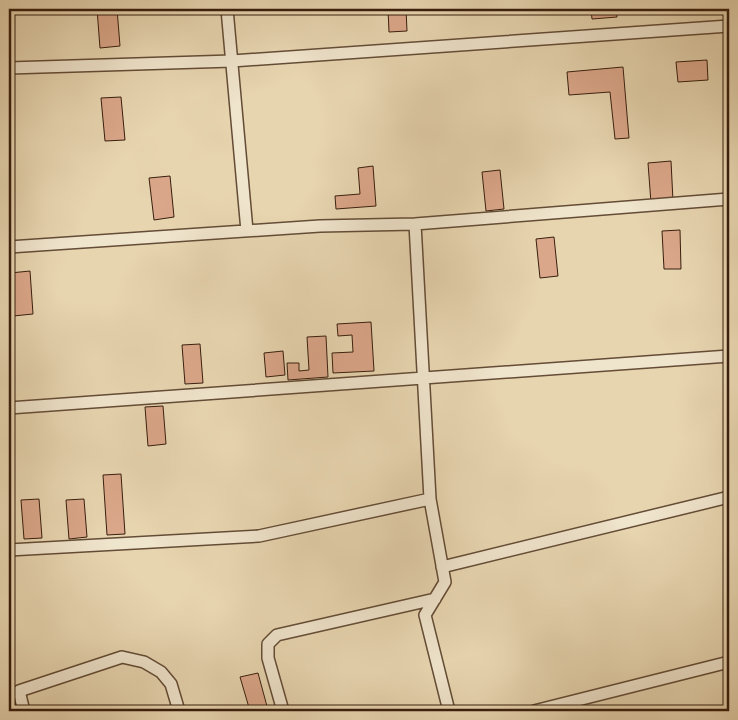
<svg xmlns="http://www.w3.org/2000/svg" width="738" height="720" viewBox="0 0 738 720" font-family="Alegreya,serif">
	<rect width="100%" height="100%" fill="#e7d5b0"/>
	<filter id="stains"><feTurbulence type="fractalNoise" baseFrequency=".004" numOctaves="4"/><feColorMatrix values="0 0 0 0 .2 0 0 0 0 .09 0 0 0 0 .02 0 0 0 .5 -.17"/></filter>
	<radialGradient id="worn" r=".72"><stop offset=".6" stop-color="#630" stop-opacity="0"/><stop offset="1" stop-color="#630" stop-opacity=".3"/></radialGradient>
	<path fill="#dba78a" stroke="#381e0d" d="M97,9H117L120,46L100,48Z
		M388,9H406L407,31L389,32Z
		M591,9H616L617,17L592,19Z
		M707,60L708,80L678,82L676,62Z
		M623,67L629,138L615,139L610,92L569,95L567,72Z
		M121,97L125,140L105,141L101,98Z
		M671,161L673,201L651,203L648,163Z
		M373,166L376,206L336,209L335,196L360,194L358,168Z
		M500,170L504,209L486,211L482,172Z
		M170,176L174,217L154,220L149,178Z
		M680,230L681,269H664L662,231Z
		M554,237L558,276L540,278L536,239Z
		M30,271L33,314L13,316L10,273Z
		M371,322L374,371L333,373L332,353L353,352L352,335L338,336L337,324Z
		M326,336L328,377L288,380L287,363H299V371L309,370L307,337Z
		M200,344L203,383L185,384L182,345Z
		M283,351L285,375L266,377L264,353Z
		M163,406L166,444L148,446L145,407Z
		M121,474L125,534L107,535L103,475Z
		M39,499L42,538L24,539L21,500Z
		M84,499L87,537L69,539L66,500Z
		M258,673L268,710L250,711L240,677Z
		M11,699L14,711H9V700Z"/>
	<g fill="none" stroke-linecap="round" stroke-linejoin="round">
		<defs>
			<path id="minor" d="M227,9L247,231
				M9,68L232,61L729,26
				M415,224L430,499L445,582L425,615L449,711
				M9,247L320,226L415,224L729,199
				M9,408L729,356
				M9,550L259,536L430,499
				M442,567L729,497
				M24,711L19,691L122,657L144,662L161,672L171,684L179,711
				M283,711L268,658V644L277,635L435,599
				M534,711L729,662"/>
		</defs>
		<use href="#minor" stroke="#644c36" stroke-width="14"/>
		<use href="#minor" stroke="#efe4cc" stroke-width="11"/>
	</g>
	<rect width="738" height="720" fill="none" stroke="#e7d5b0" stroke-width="30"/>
	<rect x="10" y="10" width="718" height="700" fill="none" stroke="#381e0d" stroke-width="2.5"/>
	<rect x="15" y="15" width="708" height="690" fill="none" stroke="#381e0d"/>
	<rect width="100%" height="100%" filter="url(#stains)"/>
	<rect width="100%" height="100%" fill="url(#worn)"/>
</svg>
